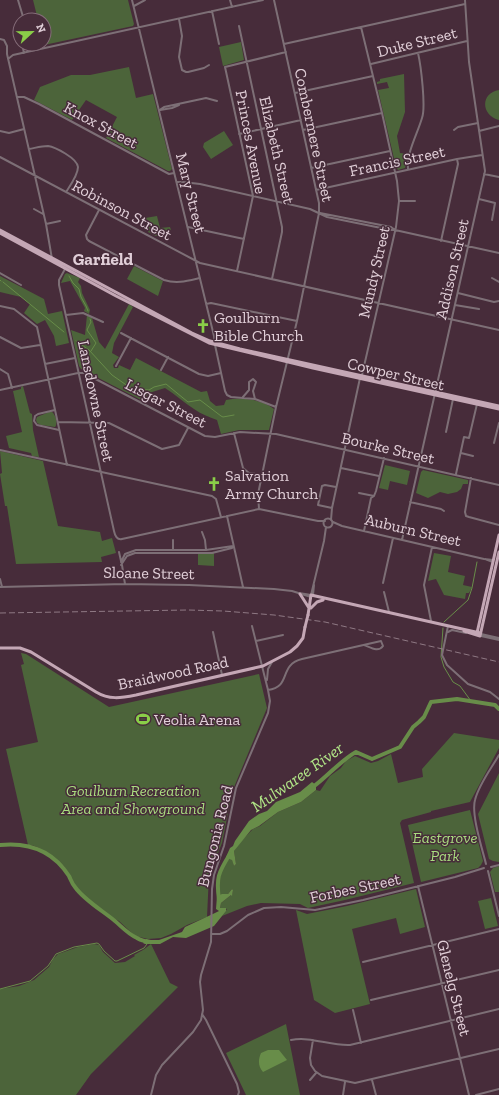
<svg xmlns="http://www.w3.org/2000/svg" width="499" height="1095" viewBox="0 0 499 1095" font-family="'Zilla Slab',serif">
	<rect width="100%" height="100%" fill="#472c3a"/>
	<path fill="#4c643a" d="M33,0H128L134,24L133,26L44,45V20H38Z
		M241,42L244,60L223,66L219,47Z
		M129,67L136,98L153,94L172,169L170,171H168L106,138L117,117L86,100L72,120L34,100L40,87L71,75H90Z
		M404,74L405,112L397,136L400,153L408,154L405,168L398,170L396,167L378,90L389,88L387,82L377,84V82L380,81V79Z
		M499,90V120C481,116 480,93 499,90Z
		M224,131L233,145L211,159L203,147L204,143Z
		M157,216L160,228L170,227L171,230L156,236L148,232L145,218Z
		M134,266L163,281L158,296L127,279Z
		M67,273L80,278L78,282L81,286L82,293L90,310L89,314L84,311L85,308L70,281L61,283L65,274Z
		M0,276L44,299L48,314L62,311L69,343L56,346L54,336L45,320L37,324L24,313L30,304L21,297L0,292Z
		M129,304L133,307L114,343L112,353L119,357L113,365L114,368H118L119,365L130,370L136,358L201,392L207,391L210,401L216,406L224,405L226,400C241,397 262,399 274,409L269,430H239L221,434L217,420C209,417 201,414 194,409C184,403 175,394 165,388L149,393L143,401L81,369L79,366L71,330L85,335L87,315L92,318L99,342L105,349Z
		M23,386L30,413L32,414L33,430L39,457L32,456L31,453L9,448L6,436L22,432L13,391L21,389V387Z
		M49,412H52C56,415 58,424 55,427L41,425L37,423L36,420L37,417Z
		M0,451L43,461L58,526L100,532L102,541L112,538L116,553L101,557L102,562L16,564L7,506H5L0,474L2,473Z
		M385,465L410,471L407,485L390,481L388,490L379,488Z
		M423,470L468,480V484H463L461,489L457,492L448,494L440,492L428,498L416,493L421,472Z
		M198,553H214V566L198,565Z
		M434,553L451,556L448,572L465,576L463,585L472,587L469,593H466L465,599L444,595L436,579L428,581Z
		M21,653L26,654L109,707L259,674L267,708L232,792L222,843L209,875L207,917L187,925L171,934L161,938L148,939L135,936L119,921L98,910L90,903L74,885L64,866C52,861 41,844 28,845L6,749L38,742L21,665L24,664Z
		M454,733L499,740V748L470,802L431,811V812L402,820L400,823L414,883L345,900L308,908L300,904L261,903L247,906L222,916L227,909L220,908L221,903L231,895H232L233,890L232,889L228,894L220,895C216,883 220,867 229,859H232L234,866L236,864L234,851L239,843L253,829L260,826L278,812L301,802L316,790L320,791L330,776L341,768L346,761L355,756L371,763L378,761L391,754L398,783L423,777L422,769Z
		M499,773V862L493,861L489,859L478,814Z
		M470,810L483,861L481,865L478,868L421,882L408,825Z
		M499,866V892H495L490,872L493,868Z
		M416,889L425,927L400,934L396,918L352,929L370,1004L335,1013L314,1000L296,910L307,914L347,906Z
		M491,898L498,926L485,929L478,901Z
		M94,944L99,945L103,952L115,963L125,962L135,956L134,955L143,950L151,944L170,983L178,987L91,1074L76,1095H0V989L19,986L34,980L49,967L53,959L58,954L78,947Z
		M286,1024L300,1095H246L226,1053Z"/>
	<path fill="#688d49" d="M312,782L316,785V790L301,802L278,812L259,826L251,830L234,851L236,864L234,866L232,860L227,858L226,857L230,848L233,846L235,841L249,821L259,814L267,811L276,802L300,792Z
		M232,889L233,890L232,896L231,895L221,903L220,908H226V911L214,926L186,938L173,937L160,944H145L143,943L146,939L151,940H159L182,932L185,927L215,913L219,911L216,909L217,896L222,894H228Z
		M268,1050H279L287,1060L263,1072C258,1066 258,1060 261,1053Z"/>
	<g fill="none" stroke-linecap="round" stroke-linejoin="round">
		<path stroke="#688d49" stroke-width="1" d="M69,276L73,283L79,289L81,297L86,306L88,311
			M0,280L1,281
			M3,282L64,332
			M90,319L91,322L87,330L96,343L91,351
			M76,341L89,350L112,375L132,389L149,390L154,387L166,384L188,402L200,400L221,416L223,417L234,415
			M444,622L468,600L472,588L477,562
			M443,628L441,657L444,667L453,682L460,686L471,701
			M0,989L30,981L48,966L56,954L74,947L97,943L99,944L104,951L115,961H117L144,948L147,944"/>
		<path stroke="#688d49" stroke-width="4" d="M313,787C328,776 340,761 356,752L372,759L400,747L413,727L419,722L424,717L431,702L457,699L495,705L499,709
			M0,845C29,842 53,851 69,876C71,880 72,884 75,887C84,900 103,911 115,921C122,927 128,934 137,938C140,940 145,941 148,942
			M219,900C216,878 218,873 230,854"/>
		<path stroke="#7d6f76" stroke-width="2" d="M18,0L24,20
			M132,0L214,336L215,345L225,391L227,395L231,397L255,399L276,407
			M230,0L232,7
			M134,6L145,0
			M212,11L219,44
			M179,19L182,36L179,57L182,70L186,72H188L204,68L209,65
			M239,26L282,227V232L272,279
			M361,27L382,113L397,181L399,201L396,227L362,375
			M0,39L4,40L7,46V54L46,224L52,259
			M22,44L24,53
			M284,44L465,4
			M8,59L13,55L263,0
			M371,64L467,41
			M295,93L373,76
			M17,97H24L39,104L169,174L174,173
			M161,109L164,107L206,98L217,101
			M160,110L172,108L179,105
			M303,130L382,113
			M454,130L458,127L478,123
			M0,131L9,133L24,129
			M479,131L499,126
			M239,134L301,120
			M29,149C35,148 41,146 48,146C55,147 77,158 78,167C78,175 70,186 66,192
			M0,157L200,263L499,330
			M311,168L390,151
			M408,169C407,151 417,135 422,118C426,107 421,66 418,53
			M484,174L499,177
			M177,182H183L200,184L310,209L327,217L391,230H395
			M316,190L457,159L482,155
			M479,199L495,203L492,220
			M399,201H415
			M34,209L43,214
			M99,210L86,235L87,239L89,241L164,280C177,284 187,281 200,278
			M320,213L391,227L395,230L499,253
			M46,224L60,221
			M188,227L244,239
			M441,241L458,164L457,159
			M65,269L59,280V285L114,531C115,536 117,540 122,539L259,509L318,521H325
			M237,271L253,196L225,67L286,52
			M0,273L21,285
			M492,278L499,282
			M458,293L494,302L499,301
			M206,304L211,303L297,321
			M455,305L479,309
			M0,306L14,309L37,327L67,465
			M66,315L83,313L103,322
			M121,333L199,374L208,376L221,373
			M0,337L21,348L40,345
			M45,364L75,358
			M116,366L131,338
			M0,369L8,374L12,388
			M161,370L168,357
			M0,390L78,373H84L205,436L215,437L240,432L276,434L499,485
			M243,397L249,390V382L253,379L256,382L253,391L255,399
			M55,410L38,414L35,416L34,421L37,425L59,430
			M58,422L109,423L162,449L179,445L188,428
			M446,432L453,399
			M234,433L243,468L249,473L262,475
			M494,443L499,423
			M0,450L212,496L216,499L221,517
			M461,453L473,456
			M341,468L379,476
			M456,474L464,437L469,438L477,404
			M471,478L465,512L466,516L469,517L499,525
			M359,493L374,496
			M410,502L441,509L444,511
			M332,508L318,505L322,486L325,485L336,487
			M259,509L258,494L262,475L276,407L297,321L319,213V203L274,0
			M227,516L243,587
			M323.5 523a4.5 4.5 0 1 1 9 0a4.5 4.5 0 1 1-9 0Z
			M331,520L332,508L360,378
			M333,522L342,526L484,559L493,560
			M364,531L371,498L374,496L376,491L384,458
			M202,532L205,540L206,550
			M173,540V549
			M402,540L485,171L469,62L465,0
			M119,552L121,561
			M485,559L493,562
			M121,562L125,554L136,550H206L233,546
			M121,565L127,556L135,553H212L232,548L233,546
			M122,565L125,584
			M0,579L2,587
			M383,583L393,538
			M0,587L125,584L189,585L274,589L292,591L311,597
			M384,592L389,612
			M299,593L311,595L324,541L326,527
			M313,595L314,585
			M431,621L424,585L432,547
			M448,626L442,655L447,665L468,684L490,692L499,699
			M213,632L222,675
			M448,632L452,630L466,633
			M481,634L499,638
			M481,636L499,640
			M256,641L283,635
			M267,680L268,669L272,662
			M268,690C292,687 278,665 302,659L381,641L383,646C378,653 370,647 364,645
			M486,864C482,848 471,814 475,800C479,784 491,769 499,755
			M491,867L499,865
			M488,871L499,916
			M418,886L469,1095
			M211,934H220L227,931L248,915L264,908L281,907L315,910L363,900L455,877L484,868
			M363,962L499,929
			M371,1000L499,970
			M353,1010L361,1043
			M202,1014L206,1020L237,1084L239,1092L238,1095
			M291,1040C311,1036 330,1046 350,1045L499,1009
			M313,1040L310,1058L311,1065L315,1071L322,1076L355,1083L499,1049
			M310,1080L316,1073
			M372,1080L376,1095
			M151,1095L156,1075L162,1065L193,1032L201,1020L203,1010L200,982L201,975L211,942L212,889L214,875L224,846L236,788L268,713L270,701L268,690L252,626
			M343,1095L345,1082
			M476,1095L499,1089"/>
		<path stroke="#c4a7b5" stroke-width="3" d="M0,230L192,333L210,341L240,349L499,406
			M0,233L116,296L209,343L313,368L499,409
			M300,594L309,608
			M311,608L317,602L323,600
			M308,615L311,595L480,633
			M464,631L480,636L499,552
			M477,633L499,535
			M0,648H20L31,652L96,692C109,700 121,698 136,695L263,666L290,652L297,646L303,638L305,627"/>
		<path stroke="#8f7984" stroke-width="1" stroke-dasharray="6 3" stroke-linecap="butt" d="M0,613L188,610L223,611L274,615L325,622L499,662"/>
		<path stroke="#c4a7b5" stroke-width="3" d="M305,627L308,615"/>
	</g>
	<defs>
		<symbol id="church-bare" viewBox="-9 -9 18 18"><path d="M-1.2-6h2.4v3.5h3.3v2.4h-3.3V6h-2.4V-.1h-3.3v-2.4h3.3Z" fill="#8ace48" stroke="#472c3a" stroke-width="2.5" paint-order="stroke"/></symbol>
		<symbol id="stadium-bare" viewBox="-9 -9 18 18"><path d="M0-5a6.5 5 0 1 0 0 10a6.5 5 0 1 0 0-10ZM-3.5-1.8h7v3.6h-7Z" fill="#8ace48" stroke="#472c3a" stroke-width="2.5" paint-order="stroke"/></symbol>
	</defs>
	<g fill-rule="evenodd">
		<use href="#church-bare" x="193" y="316" width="20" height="20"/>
		<use href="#church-bare" x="204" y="474" width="20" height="20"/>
		<use href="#stadium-bare" x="133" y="709" width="20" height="20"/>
	</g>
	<g text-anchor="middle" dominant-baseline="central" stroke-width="3" stroke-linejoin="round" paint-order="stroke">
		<g font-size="16" fill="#e1cfd8" stroke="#472c3a">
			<text transform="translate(417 42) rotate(-14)">Duke Street</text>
			<text transform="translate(101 125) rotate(28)">Knox Street</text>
			<text transform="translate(314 135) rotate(78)">Combermere Street</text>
			<text transform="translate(251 142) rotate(79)">Princes Avenue</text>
			<text transform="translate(277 150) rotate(77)">Elizabeth Street</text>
			<text transform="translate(397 161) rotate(-12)">Francis Street</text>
			<text transform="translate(191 193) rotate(76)">Mary Street</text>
			<text transform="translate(122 210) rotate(28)">Robinson Street</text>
			<text transform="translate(452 269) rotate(-77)">Addison Street</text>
			<text transform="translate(374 272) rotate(-77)">Mundy Street</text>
			<text transform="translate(396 374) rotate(13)">Cowper Street</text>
			<text transform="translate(96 401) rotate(78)">Lansdowne Street</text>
			<text transform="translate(166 403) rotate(27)">Lisgar Street</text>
			<text transform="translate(388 448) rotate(13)">Bourke Street</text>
			<text transform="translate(413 530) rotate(13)">Auburn Street</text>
			<text transform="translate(149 573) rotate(1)">Sloane Street</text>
			<text transform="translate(173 673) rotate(-12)">Braidwood Road</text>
			<text transform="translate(215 836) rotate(-76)">Bungonia Road</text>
			<text transform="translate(355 888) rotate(-12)">Forbes Street</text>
			<text transform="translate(454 988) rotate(76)">Glenelg Street</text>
		</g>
		<g font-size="16" fill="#e1cfd8" stroke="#472c3a" text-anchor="start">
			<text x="214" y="317">Goulburn<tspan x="214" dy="18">Bible Church</tspan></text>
			<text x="225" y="475">Salvation<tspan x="225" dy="18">Army Church</tspan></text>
			<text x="154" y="719">Veolia Arena</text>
		</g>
		<g font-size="16" font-style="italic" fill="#a9dd7f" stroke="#472c3a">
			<text x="133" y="790">Goulburn Recreation<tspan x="133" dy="18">Area and Showground</tspan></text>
			<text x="445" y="837">Eastgrove<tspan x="445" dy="18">Park</tspan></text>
		</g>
		<g font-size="17" font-weight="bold" fill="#e1cfd8" stroke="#472c3a">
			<text x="103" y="259">Garfield</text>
		</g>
		<g font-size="17" font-style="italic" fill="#b1e687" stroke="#472c3a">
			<text transform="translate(297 777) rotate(-35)">Mulwaree River</text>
		</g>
	</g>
	<g transform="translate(32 32) rotate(68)"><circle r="19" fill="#472c3a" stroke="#856d79"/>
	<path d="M0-3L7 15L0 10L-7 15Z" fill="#8ace48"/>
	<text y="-6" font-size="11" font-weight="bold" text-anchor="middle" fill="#e1cfd8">N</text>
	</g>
</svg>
